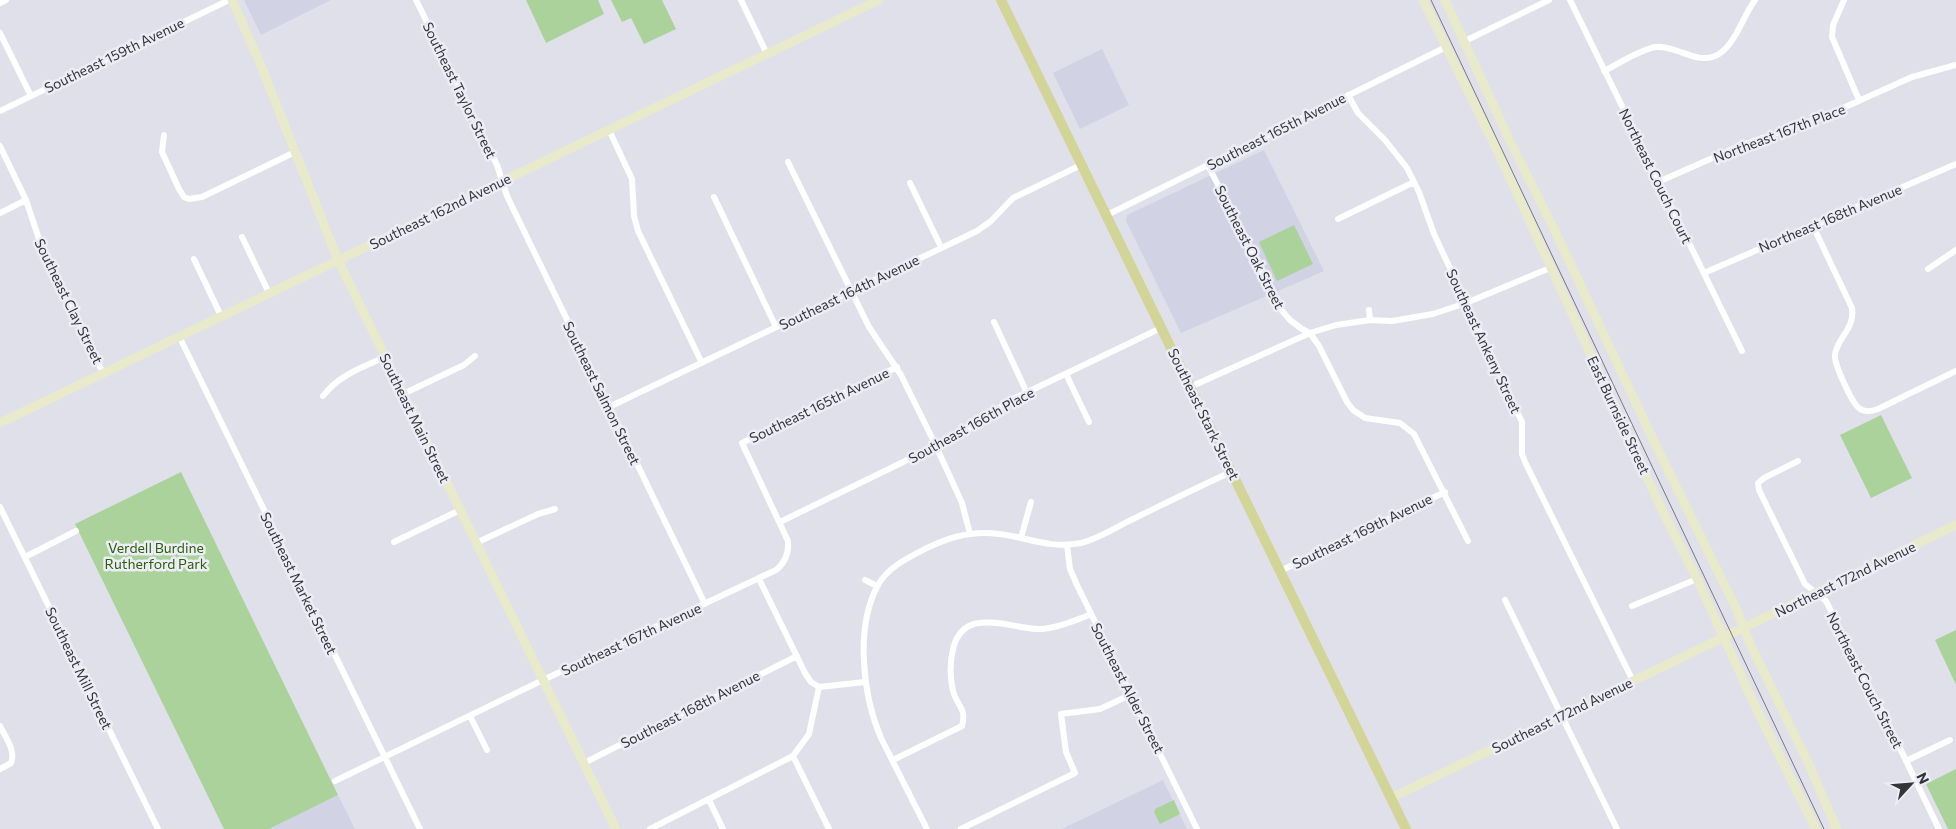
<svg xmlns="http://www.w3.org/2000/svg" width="1956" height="829" viewBox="0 0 1956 829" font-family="Commissioner,sans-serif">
	<rect width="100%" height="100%" fill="#e0e0eb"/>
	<path fill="#d1d2e3" d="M244,0H331L261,35Z
		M1102,49L1129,105L1080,129L1053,73Z
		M1264,150L1324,271L1181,333L1126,221L1127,215Z
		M1163,780L1187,829H1062Z
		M338,795L355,829H269Z"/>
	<path fill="#abd29b" d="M526,0H598L604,14L546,43Z
		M611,0H662L676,29L644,44L631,18L622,22Z
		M1294,225L1313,264L1277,281L1259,242Z
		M1881,415L1912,478L1871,498L1840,435Z
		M181,472L338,795L269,829H224L75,524Z
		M1956,630V685L1935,640Z
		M1956,769V829H1948L1926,784Z
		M1174,800L1180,814L1160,824L1154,812L1155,809Z"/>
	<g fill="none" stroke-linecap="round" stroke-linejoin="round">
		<path stroke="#fff" stroke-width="6" d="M416,0L497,165L507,196L705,604
			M741,0L767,54
			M1570,0L1742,351
			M1844,0L1833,25L1832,37L1859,100
			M0,3L6,0
			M0,33L31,96
			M1465,41L1549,0
			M1604,71C1618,64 1641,49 1656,47C1678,45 1698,67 1719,54C1736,43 1743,16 1755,0
			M1348,95L1358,113L1385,140L1407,168L1419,192L1434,234L1522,422V454L1525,462L1633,681
			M0,111L229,0
			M609,130L632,179L634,216L638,231L702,363
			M164,135L162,152L179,189L184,197L189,199L202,197L295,152
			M0,146L26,200L41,245L103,373
			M788,162L869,327L901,375L936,446L962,503L970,534
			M1208,165L1278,306L1290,320L1302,329L1310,333L1319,346L1347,402L1353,410L1365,418L1400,423L1414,434L1468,541
			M1658,182L1742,145L1823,117L1912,77L1956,65
			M910,183L941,247
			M714,197L776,327
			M0,213L26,200
			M1107,215L1446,47
			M1338,219L1414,182
			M1813,226L1852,308C1855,330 1837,337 1835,355C1834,364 1852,403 1859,408C1865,413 1872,411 1878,409L1956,371
			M242,237L269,293
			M194,259L221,316
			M1928,269L1956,250
			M1704,273L1956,164
			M1369,310L1370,320
			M994,322L1027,393
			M179,336L420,829
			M1066,374L1089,422
			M1190,387L1310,333L1336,325L1370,320L1392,321L1433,314L1466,303L1550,268
			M403,394L464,365L475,356
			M323,396C339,375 361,368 385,357
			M609,407L977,231L991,221L1013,198L1081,165
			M1798,461L1764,478L1758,483L1759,490L1805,584L1826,601L1860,671L1880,707L1939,829
			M0,507L158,829
			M780,522L936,446L961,434L1011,400L1161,328
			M1021,538L1031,502
			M394,542L460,510
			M476,543L538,514L555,509
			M1067,545L1070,569L1077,585L1197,829
			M25,557L76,531
			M1280,571L1445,492
			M759,579L805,673L811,682L819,687
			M865,580L877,586
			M1505,600L1617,829
			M1632,606L1697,579
			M819,687L865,682
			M470,716L487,750
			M0,726C6,738 16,751 11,763L0,769
			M793,756L829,829
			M893,760L962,726C967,707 957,707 953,691C950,678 950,662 953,649C964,603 1014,631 1043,629C1060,627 1075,621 1091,614
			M1906,761L1950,740
			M584,763L797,656
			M335,781L543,680L776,570C786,562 789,553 788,541L742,443L897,367
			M709,800L723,829
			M650,829L793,756L809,734L819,687
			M927,829L881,738C863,696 855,629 877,587C886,568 909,557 927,548C945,539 967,532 988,533C1022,534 1045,550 1081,543C1099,539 1116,527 1133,519C1166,503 1198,487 1231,472
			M961,829L1075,773L1066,752L1061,714L1100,709L1130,695"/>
		<path stroke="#e8eacb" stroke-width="9" d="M232,0L260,63L338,260L616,829
			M1423,0L1497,150L1661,508L1697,579L1755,706L1816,829
			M1445,0L1508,137L1555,231L1659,452L1736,608L1751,646L1806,758L1837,829
			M0,423L879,0
			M1391,798L1956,525"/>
		<path stroke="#d2d597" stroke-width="10" d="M1001,0L1406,829"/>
		<path stroke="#76767d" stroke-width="1" d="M1431,0L1824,829"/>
	</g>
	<g text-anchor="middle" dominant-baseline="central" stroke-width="5" stroke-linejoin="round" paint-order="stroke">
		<g font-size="14" fill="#353539" stroke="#ededf8">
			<text transform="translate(114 55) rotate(-26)">Southeast 159th Avenue</text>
			<text transform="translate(460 90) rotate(64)">Southeast Taylor Street</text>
			<text transform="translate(1276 131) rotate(-27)">Southeast 165th Avenue</text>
			<text transform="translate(1779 133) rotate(-21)">Northeast 167th Place</text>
			<text transform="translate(1656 176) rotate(64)">Northeast Couch Court</text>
			<text transform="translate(440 211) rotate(-26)">Southeast 162nd Avenue</text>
			<text transform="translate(1830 218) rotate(-23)">Northeast 168th Avenue</text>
			<text transform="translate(1250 247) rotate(63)">Southeast Oak Street</text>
			<text transform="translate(849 292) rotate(-26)">Southeast 164th Avenue</text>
			<text transform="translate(69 301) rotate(64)">Southeast Clay Street</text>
			<text transform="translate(1484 341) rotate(65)">Southeast Ankeny Street</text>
			<text transform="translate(602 393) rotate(64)">Southeast Salmon Street</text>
			<text transform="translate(819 405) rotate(-26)">Southeast 165th Avenue</text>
			<text transform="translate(1204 414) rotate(64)">Southeast Stark Street</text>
			<text transform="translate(1619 415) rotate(65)">East Burnside Street</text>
			<text transform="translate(415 418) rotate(64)">Southeast Main Street</text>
			<text transform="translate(971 425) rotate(-29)">Southeast 166th Place</text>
			<text transform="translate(1362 531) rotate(-26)">Southeast 169th Avenue</text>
			<text transform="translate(1845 579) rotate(-26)">Northeast 172nd Avenue</text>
			<text transform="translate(299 583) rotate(64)">Southeast Market Street</text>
			<text transform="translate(631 639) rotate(-25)">Southeast 167th Avenue</text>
			<text transform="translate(79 668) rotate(64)">Southeast Mill Street</text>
			<text transform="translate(1865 680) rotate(63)">Northeast Couch Street</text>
			<text transform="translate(1128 688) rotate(63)">Southeast Alder Street</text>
			<text transform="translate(690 709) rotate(-27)">Southeast 168th Avenue</text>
			<text transform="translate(1562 715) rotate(-26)">Southeast 172nd Avenue</text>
		</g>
		<g font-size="14" fill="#2a5f05" stroke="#ededf8">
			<text x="156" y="547">Verdell Burdine<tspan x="156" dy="16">Rutherford Park</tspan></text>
		</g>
	</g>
	<g transform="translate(1911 784) rotate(64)" stroke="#ededf8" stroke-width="4" paint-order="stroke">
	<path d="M0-4L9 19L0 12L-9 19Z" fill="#353539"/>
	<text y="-8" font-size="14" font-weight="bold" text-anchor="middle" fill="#353539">N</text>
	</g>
</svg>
